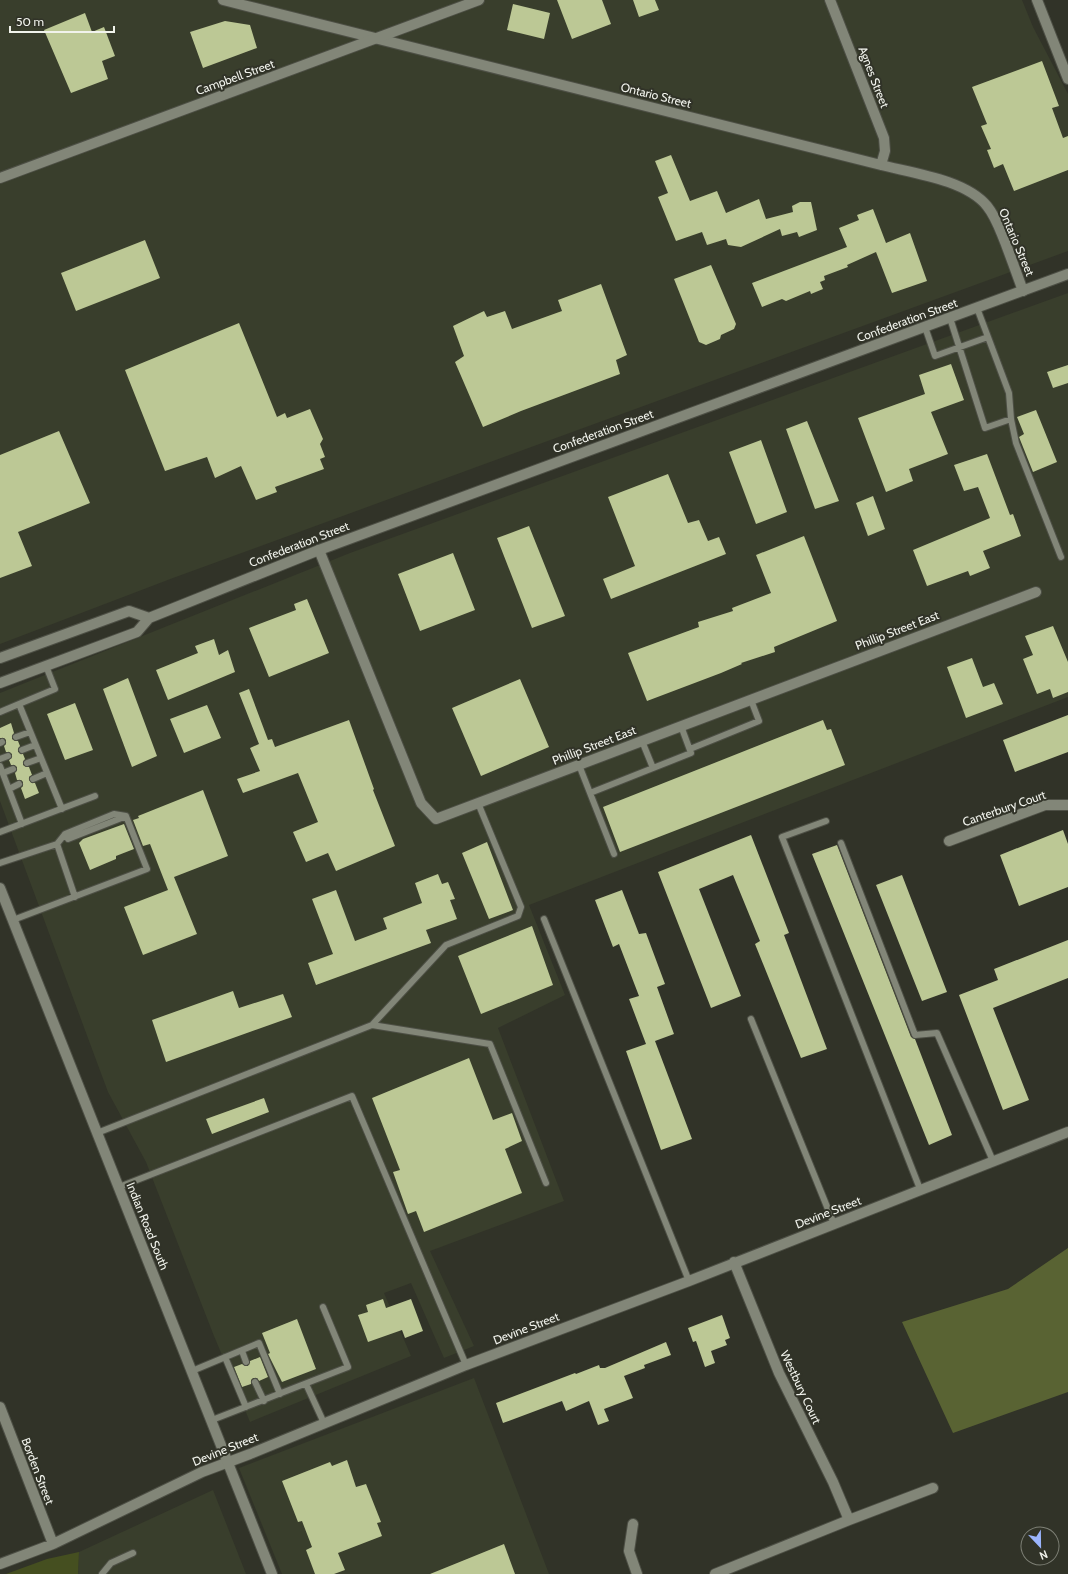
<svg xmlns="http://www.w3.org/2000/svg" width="1068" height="1574" viewBox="0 0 1068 1574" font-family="Cabin,sans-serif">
	<rect width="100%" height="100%" fill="#313328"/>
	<path fill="#393e2c" d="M0,0H1022L1033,27L1068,94V251L173,578L0,644Z
		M1068,293V697L529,905L565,995L498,1028L564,1201L430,1251L474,1346L444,1358L411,1283L384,1293L411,1356L250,1422L214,1336L146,1162L108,1092L0,801V693L350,553Z
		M474,1378L549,1574H282L239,1468Z
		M213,1490L246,1574H78L79,1552Z"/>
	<path fill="#454f20" d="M79,1552L78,1574H6L47,1559Z"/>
	<path fill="#596333" d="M1068,1248V1392L953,1433L902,1322L1008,1289Z"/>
	<path fill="#bcc895" d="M557,0H602L611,24L572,39Z
		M633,0H655L659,10L639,17Z
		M513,4L550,13L544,39L507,30Z
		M85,13L92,32L104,27L115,56L102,61L108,79L71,93L44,30Z
		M225,21L250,25L257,48L203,68L190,32Z
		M1042,61L1059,106L1052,108L1063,138L1068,136V170L1014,191L1003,164L994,168L987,150L991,149L981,126L987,124L972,87Z
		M671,155L690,201L717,191L726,213L759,199L766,219L793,212L792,206L800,202H811L817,230L799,237L797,232L782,236L780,229L741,247L728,245L726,239L707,245L702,232L676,241L658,197L668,193L655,161Z
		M873,209L886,243L910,233L927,281L892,293L876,252L847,265L848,267L824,276L825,280L820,282L823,289L811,294L810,291L786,301L782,299L762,307L752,283L847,247L839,228L859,220L857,215Z
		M145,240L160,278L76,311L61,273Z
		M711,265L736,324L734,329L721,335L720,339L706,345L699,342L674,279Z
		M601,284L627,355L616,360L620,374L521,411L483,427L455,362L464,356L453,326L484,311L487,317L505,311L512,329L562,311L558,300Z
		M239,323L277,417L285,413L287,418L310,409L323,439L320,444L325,457L320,459L324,469L275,487L277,492L256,500L241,466L215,478L207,457L165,471L125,370Z
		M951,364L964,400L931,412L948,454L909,469L913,481L886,492L858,418L925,394L919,375Z
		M1068,365V383L1053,388L1047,372Z
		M1036,410L1057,462L1033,472L1019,437L1024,434L1017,417Z
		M807,421L839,501L815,509L786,429Z
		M59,431L90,503L18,532L32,566L0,578V455Z
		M761,440L787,512L756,524L729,452Z
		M987,454L1010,515L1013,514L1021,536L983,551L990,568L970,576L968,571L927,586L913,550L990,518L978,487L964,491L954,465Z
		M668,474L688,523L699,520L708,541L719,537L726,554L611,599L603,579L635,566L608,497Z
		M873,496L885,529L868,536L856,503Z
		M529,526L565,616L532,628L497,538Z
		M804,536L837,621L774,647L775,652L741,663L742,664L721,673L647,701L628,653L699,627L698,622L733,611L732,608L771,593L756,555Z
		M453,553L475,610L420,631L398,574Z
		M307,599L329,653L269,677L249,628L296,610L294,604Z
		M1053,626L1068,662V692L1053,698L1050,689L1037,694L1023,659L1033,655L1025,636Z
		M214,639L219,655L228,650L235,672L168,700L156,670L198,653L195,646Z
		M972,658L983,687L994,683L1003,704L966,718L947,667Z
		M128,678L157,756L132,767L103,689Z
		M520,679L549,747L481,776L452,708Z
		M249,689L268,740L272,739L275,747L349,720L374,789L373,790L395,846L336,871L328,853L306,862L293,832L318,822L298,773L243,793L237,779L260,771L250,748L259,744L239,693Z
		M75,703L93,750L65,760L47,714Z
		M207,705L221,738L184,753L170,719Z
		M1068,715V752L1015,772L1003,740Z
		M823,720L827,730L831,729L845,765L620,852L603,807Z
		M11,723L14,733L12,736V739L15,741H18L20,746L18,749V752L23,754L25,759L23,762V765L26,767H29L32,775L29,777V780L32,783H35L39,793L25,799L21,788L23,786V782L21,780H17L15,773L17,770V767L14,765H11L9,760L12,757V754L9,752H6L4,746L6,744V740L4,738H0V728Z
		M203,790L228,856L174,877L197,934L143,955L124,907L168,890L150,844L143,846L133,820L139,818L138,816Z
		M124,824L134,849L116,856V859L90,870L79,843L83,839Z
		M1063,830L1068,844V887L1019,906L1000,855Z
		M751,835L789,933L784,935L827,1049L801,1058L755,944L760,941L733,875L699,889L741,996L711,1008L658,872Z
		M487,842L513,910L489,919L462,853Z
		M837,845L911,1037L915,1039L952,1135L929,1145L812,854Z
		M438,874L442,884L448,882L455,899L450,900L457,919L426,930L431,943L316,985L308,963L333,954L312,899L336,890L355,941L387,929L383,918L422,903L415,883Z
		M902,875L947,992L922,1001L876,885Z
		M622,890L639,934L646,933L665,984L657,987L674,1034L655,1041L692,1139L661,1150L626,1051L646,1044L629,999L639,996L619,944L613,947L595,900Z
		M532,926L553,985L481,1014L458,956Z
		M1068,940V978L993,1008L1029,1100L1003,1110L959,995L998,980L994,969Z
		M233,991L239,1008L283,994L292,1017L166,1062L152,1020Z
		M469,1058L493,1120L512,1113L522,1141L505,1149L522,1193L424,1232L416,1211L408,1214L393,1172L400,1170L372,1098Z
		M264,1098L269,1112L212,1134L206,1119Z
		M383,1299L386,1308L411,1299L423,1331L405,1338L402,1330L368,1342L358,1315L368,1312L366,1305Z
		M722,1315L730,1338L725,1340L727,1345L711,1351L715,1363L705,1367L696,1341L693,1342L688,1328Z
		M297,1319L316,1369L282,1382L268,1354L270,1353L262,1333Z
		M666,1342L671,1355L644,1365L645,1368L624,1376L633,1398L604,1409L609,1421L598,1425L589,1401L566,1411L562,1401L503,1423L496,1403L575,1373L576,1374L599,1365L600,1368H605Z
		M260,1357L268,1377L259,1381L257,1378H253L251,1380V1384L242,1387L234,1367L242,1364L245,1366H248L250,1361Z
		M347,1460L356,1487L366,1484L381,1522L377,1523L382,1536L338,1553L345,1570L334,1574H315L306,1550L312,1547L302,1521L298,1522L282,1481L330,1462L332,1466Z
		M504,1544L515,1574H430Z"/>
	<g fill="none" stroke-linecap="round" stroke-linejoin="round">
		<defs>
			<path id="service" d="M950,318L985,428L1011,419
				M925,327L935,356L988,337L977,308
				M988,337L1009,393L1011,419L1016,443L1061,557
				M46,666L55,689L19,704L62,809
				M0,712L19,704
				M16,737L30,732
				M642,741L653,768
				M0,743L2,742
				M690,749L759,721L751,700
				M22,750L35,745
				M0,759L8,756
				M27,763L41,758
				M579,765L614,854
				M0,766L22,824
				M3,773L13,769
				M33,779L47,773
				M9,789L19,784
				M590,793L691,753L681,726
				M826,821L782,837L920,1189
				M0,832L95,796
				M65,834L68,839L124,817
				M841,843L915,1035L937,1033L993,1161
				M57,844L75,897
				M0,863L57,844L65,834L114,814L126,816
				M544,919L689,1281
				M13,920L147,869L126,816
				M751,1019L834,1224
				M372,1025L490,1044L546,1183
				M97,1133L372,1025L446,945L518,916L521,907L478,803
				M119,1187L352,1096L466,1365
				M242,1351L246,1362
				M225,1357L246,1407
				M192,1371L259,1343L280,1394
				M255,1382L264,1401
				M306,1384L324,1423
				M212,1420L348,1367L323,1307
				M102,1574L111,1563L133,1553"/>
			<path id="minor" d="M223,0L881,165C913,173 966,180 987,206C996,217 1000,230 1005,242C1011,258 1017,274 1023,291
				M830,0L884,138L885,151L881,165
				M1037,0L1068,79
				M319,550L421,803L436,819L1036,592
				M949,841L1045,805H1068
				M734,1262L779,1373L833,1482L849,1520
				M0,1407L53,1544
				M633,1524L629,1551L637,1574
				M0,1564L53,1544L202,1472L250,1454L466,1365L689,1281L1068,1132
				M715,1574L849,1520L933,1488"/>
			<path id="tertiary" d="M0,178L479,0"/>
			<path id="secondary" d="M0,658L129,611L149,618
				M0,683L137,632L149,618L319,550L1068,274
				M0,888L272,1574"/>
		</defs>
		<use href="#service" stroke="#4d4f45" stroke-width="8"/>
		<use href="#minor" stroke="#4d4f45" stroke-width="12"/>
		<use href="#tertiary" stroke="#4d4f45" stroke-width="12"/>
		<use href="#secondary" stroke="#4d4f45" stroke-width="12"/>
		<use href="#service" stroke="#828678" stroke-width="6"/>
		<use href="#minor" stroke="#828678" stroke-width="10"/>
		<use href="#tertiary" stroke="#828678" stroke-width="10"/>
		<use href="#secondary" stroke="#828678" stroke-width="10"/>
	</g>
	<g text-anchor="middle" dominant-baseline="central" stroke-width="4" stroke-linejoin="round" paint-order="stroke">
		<g font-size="12" fill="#f1f3ec" stroke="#313328">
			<text transform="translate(235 77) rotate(-20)">Campbell Street</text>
			<text transform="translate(874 77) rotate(69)">Agnes Street</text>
			<text transform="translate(656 95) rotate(14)">Ontario Street</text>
			<text transform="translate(1017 242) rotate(67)">Ontario Street</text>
			<text transform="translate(907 320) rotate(-20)">Confederation Street</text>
			<text transform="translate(603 431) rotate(-20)">Confederation Street</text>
			<text transform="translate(299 544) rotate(-21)">Confederation Street</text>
			<text transform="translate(897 630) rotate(-21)">Phillip Street East</text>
			<text transform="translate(594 745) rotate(-21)">Phillip Street East</text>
			<text transform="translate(1004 808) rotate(-19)">Canterbury Court</text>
			<text transform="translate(828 1212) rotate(-21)">Devine Street</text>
			<text transform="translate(148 1226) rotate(68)">Indian Road South</text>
			<text transform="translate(526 1328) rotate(-21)">Devine Street</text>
			<text transform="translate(801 1387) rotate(65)">Westbury Court</text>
			<text transform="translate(225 1449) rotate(-22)">Devine Street</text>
			<text transform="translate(38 1471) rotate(69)">Borden Street</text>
		</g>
	</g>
	<g transform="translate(1040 1546) rotate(158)"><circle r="19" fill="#313328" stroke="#7e8076"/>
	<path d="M0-3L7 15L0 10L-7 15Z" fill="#9bb5fd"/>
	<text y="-6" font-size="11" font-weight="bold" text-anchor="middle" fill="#f1f3ec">N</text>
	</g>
	<path d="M10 26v6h104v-6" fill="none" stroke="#f1f3ec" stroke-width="2"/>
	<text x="16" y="26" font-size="12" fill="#f1f3ec" stroke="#313328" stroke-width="3" paint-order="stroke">50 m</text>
</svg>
